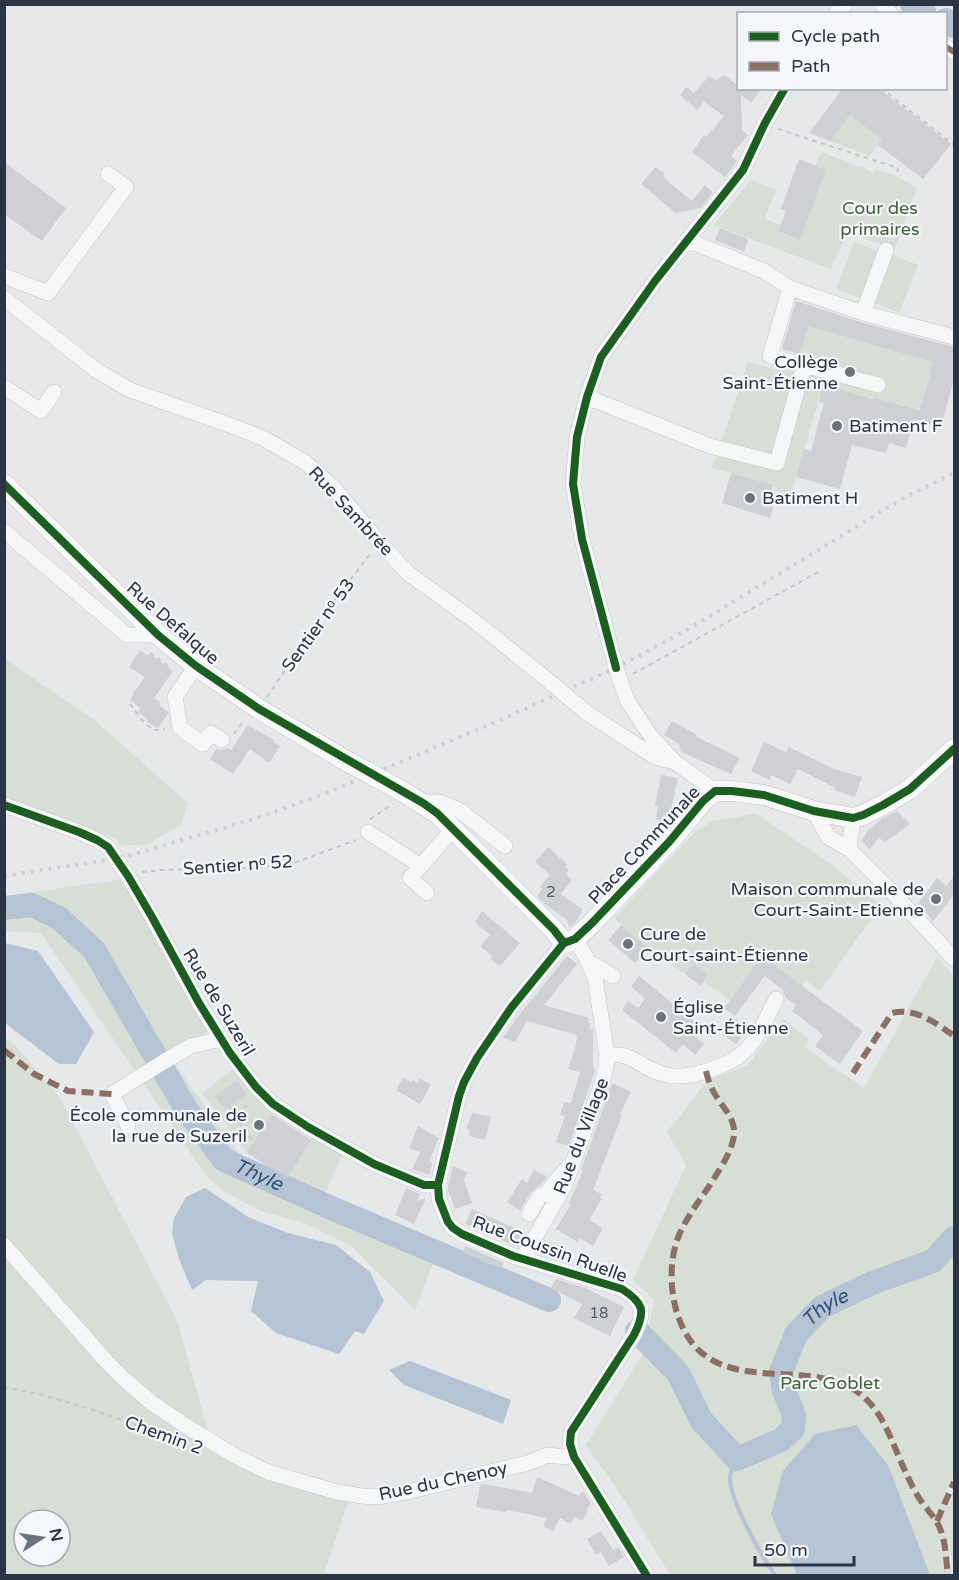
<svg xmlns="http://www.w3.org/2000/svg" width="959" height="1580" viewBox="0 0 959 1580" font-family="'Varela Round',sans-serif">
	<rect width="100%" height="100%" fill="#e6e8ea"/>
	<path fill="#d6ded6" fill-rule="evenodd" d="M850,115L882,140L869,156L830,141Z
		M821,152L861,167L862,166L873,174L876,169L896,176L917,188L895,249L847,233L831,269L714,225L751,180L776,190L765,219L780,225L778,231L800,240L826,170L815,166Z
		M854,242L880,252L862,299L836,289Z
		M891,254L918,265L899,313L872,302Z
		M808,326L933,362L920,409L823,386L790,497L777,493L773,485L712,468L748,362L776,370L781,351L799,356Z
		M5,659L93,719L188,803L181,825L148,844L120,846L115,838L5,801Z
		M756,814L831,864L881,905L820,991L806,980L801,986L762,957L729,1000L704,982L706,978L693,965L685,974L648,948L614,918L695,832L713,821Z
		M124,879L210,1030L168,1055L241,1156L298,1191L440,1246L415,1310L351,1246L305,1223L260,1211L222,1190L207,1177L41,933L5,931V896Z
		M937,957L954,977V1474L946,1493L945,1510L954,1489V1574L947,1530L952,1575H670L621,1495L586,1445L644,1352L654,1300L633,1280L686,1165L667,1132L708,1080L747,1066L783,1019L809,1039L804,1047L864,1088Z
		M4,1038L16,1046L60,1098L177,1320L210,1438L289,1483L350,1497L324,1575H5ZM24,1520H60V1556H24Z
		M237,1066L272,1112L247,1153L202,1093Z
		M312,1137L332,1149L343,1153L325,1194L287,1178Z"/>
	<path fill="#b4c4d5" d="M5,943L38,951L94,1032L76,1064H59L5,1023Z
		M205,1188L248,1217L288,1233L336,1245L370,1272L384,1301L364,1334L355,1331L339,1354L276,1333L251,1311L258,1281L206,1280L192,1290L179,1259L172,1233L174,1218L186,1197Z
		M410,1361L511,1400L503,1424L404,1385L389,1370Z
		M856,1425L888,1465L930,1575H797L771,1514L783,1471L815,1434Z"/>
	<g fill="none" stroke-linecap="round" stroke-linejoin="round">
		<path stroke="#b4c4d5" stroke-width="4" d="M737,1459C735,1464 730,1471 730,1477C729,1499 762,1558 776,1576"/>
		<g stroke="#b4c4d5" stroke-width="24">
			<path d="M912,4L925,14"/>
			<path d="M946,20L950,22L954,26"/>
			<path id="s1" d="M4,908L32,905L59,918L94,950L186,1109L224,1160L336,1210L549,1300"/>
			<path id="s2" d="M637,1331L678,1373L701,1420L737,1459L781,1440L793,1429L794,1415L784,1391L781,1372L796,1334L822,1307L872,1283L933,1261L954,1238"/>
		</g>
	</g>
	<path fill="#ced0d3" d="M724,75L738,86V88H762L751,103L741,95L742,130L748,135L731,156L737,161L725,177L692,152L704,135L706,137L724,116L704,102L697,110L680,95L686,87L694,93L709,76L716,81Z
		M843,88H878L951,144L923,179L878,145L882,140L850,115L830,141L809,133Z
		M799,159L826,170L800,240L778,231L786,211L781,209Z
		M4,162L66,208L42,241L4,214Z
		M656,167L665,174L663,177L692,201L705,185L713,192L701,208L676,213L641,184Z
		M720,228L748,239L744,252L715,240Z
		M796,301L860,322L954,347V379L941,427L914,419L906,448L889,443L886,453L852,445L840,489L796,477L804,449L811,451L824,403L819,402L823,385L874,399L875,398L920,410L933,362L808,326L800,354L782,349Z
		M731,473L773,485L771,492L777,493L770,518L722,503Z
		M140,650L148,656L149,654L173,671L154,698L160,702L159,705L168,712V714L158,728L147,722L148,719L138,712L140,708L130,700L134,694L133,693L145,677L129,667Z
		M672,721L696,734L695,736L740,758L731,774L681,752L679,744L664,735Z
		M248,725L274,740L273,742L280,746L269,763L250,749L233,774L210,759L216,749L222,750L228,748L231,750Z
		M764,742L786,752L789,747L834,769L862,777L855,797L834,790L835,788L798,769L790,784L771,775L769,780L751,771Z
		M661,775L678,778L668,823L656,820L658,806H655Z
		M897,811L910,824L885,842L879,838L870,849L861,841L868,830L882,819Z
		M548,847L567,864L565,867L569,870L566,874L572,880L561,894L583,910L575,923L569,928L567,920L546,905L537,896L542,889L540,887L550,875L535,862Z
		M954,876V895L933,921L918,904L937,878L946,886Z
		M482,911L520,943L500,966L490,959L492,956L480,946L490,935L475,922Z
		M621,925L648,948L635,963L608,940Z
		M567,956L577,964L544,1005L589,1018L588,1023H591L589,1029L593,1030V1065L595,1071L569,1146L556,1142L565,1116L560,1115L564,1102L571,1103L580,1072L568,1069L576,1045L577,1035L527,1021L515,1042L503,1038L515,1020Z
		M762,956L863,1031L840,1064L815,1046L823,1035L792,1011L796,1005L786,998L783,992L784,991L765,976L735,1016L724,1008Z
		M693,964L707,975L705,977L706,978L701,986L685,974Z
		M639,976L699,1025L693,1035L704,1044L695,1055L683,1044L676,1053L622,1010L628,1001L638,1008L645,999L631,986Z
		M735,1018L748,1028L736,1044L723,1035Z
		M403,1078L411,1082L413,1080L418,1083L420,1078L431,1085L420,1104L396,1090Z
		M237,1081L246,1094L225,1109L215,1096Z
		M612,1083L631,1092L620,1114L622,1115L593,1190L602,1194L600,1197L602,1198L589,1220L603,1228L593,1246L579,1238L578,1242L556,1229L571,1204L569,1203L583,1171L581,1170Z
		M472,1113L491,1117L485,1140L469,1136L470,1130L466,1129Z
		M271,1114L311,1140L287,1178L247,1153Z
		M418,1126L439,1138L429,1161L432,1163L429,1175L412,1169L420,1152L409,1148Z
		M453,1166L467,1172L464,1180L472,1203L455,1209L448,1190V1186Z
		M534,1170L547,1177L539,1186L532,1191L520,1210L507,1202L522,1179L527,1183Z
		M406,1188L420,1194L417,1201L426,1198L414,1224L395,1215Z
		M472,1209L526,1233L518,1247L465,1224Z
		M544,1240L573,1252L569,1263L545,1255L538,1251Z
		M465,1246L504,1263L502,1268L479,1261L480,1259L463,1253Z
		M556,1279L585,1288L624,1307L610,1336L574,1318L582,1304L551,1288Z
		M537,1477L579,1496L583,1491L591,1503L586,1510L588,1511L582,1521L575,1517L570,1524L560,1518L553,1531L543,1526L547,1518L507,1510L506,1512L476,1507L480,1485L484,1484L532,1493Z
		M601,1531L613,1550L618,1547L624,1557L609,1566L601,1552L596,1555L587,1539Z"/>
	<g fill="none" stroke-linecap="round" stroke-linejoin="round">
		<defs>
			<path id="minor" d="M882,4L891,14
				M836,14L845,4
				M946,47L954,52
				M687,240L764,271L790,288L863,313L954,337
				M4,276L48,293L126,187L108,174
				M790,288L770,356L878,385
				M4,298L96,370L130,390L235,427L263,438L306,463L333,487L379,542L409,574L473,620L544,677
				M863,313L886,250
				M4,387L41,411L54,392
				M587,397L710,446L777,463L804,365
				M4,531L127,635H158
				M196,666L175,697L180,728L203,744L211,733L222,740
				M587,713L655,757L675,762
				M715,791L675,762L667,754L652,738L627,700L616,668L582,539L573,484L577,437L587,397L601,357L655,281L743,170L765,123L785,88
				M423,803L439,802L459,810L505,846
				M4,805L79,832L97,840L108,847L128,876L152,917L199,1003L230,1053L256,1087L273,1104L308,1127L374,1164L424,1185H438
				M814,811L828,837L849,849L894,894L954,959
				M368,832L421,866L454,828
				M849,849L853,818
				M421,866L410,878L427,893
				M564,943L511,1008L477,1058L464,1082L459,1096L441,1172L438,1185L439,1199L448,1222L453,1228L462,1234L513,1256L622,1289C644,1303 646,1311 634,1335L571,1432L570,1444L574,1457L647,1576
				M589,962L613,976
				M607,1055C612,1055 620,1054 625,1056C629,1057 634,1060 638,1062C647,1068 657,1073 667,1075C689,1080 729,1066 745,1051C758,1039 768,1015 776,999
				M128,1126L112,1094L165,1061L191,1046L221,1039
				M529,1214L540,1196L545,1194L567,1168
				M4,1245L106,1361L125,1380L152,1403L186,1426L237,1457L268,1472L337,1492L362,1496L376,1497L406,1492L528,1463L548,1455L556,1456L574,1457
				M523,1258L564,1187L602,1083L606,1066L607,1055L595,978L586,957L575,939"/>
			<path id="major" d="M4,484L158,635L196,666L259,709L343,759
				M400,790L437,813L554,930L564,943L575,939L593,922L669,842L703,801L715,791H732L764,795L814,811L853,818L863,815L883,805L910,789L954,749"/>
		</defs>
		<use href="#minor" stroke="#c4c6c8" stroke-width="16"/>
		<use href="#major" stroke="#c2c5c8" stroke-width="21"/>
		<path stroke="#c5c6ca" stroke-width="2" stroke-dasharray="4.5 4.5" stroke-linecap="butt" d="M881,88L954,145
			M778,129L898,168L897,173
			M150,653L172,669
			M633,674L820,571
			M267,697L320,619L371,553
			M130,704L145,724L156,730L165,729
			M234,734L244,720
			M234,749L244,756
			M370,819L393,804
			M142,872L162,870L248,868L288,865L356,840
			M229,1106L253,1142
			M236,1113L251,1103
			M4,1387C68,1398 127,1422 187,1444"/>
		<use href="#minor" stroke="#f5f6f7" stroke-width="15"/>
		<use href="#major" stroke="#f8f8f8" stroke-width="20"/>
		<path stroke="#cecfd2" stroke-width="4" stroke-dasharray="3 6" stroke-linecap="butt" d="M4,876L101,861L131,855L254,819L329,792L491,724L616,668L687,630L902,499L954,473"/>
		<defs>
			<path id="minor-bridge" d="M544,677L587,713"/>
			<path id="major-bridge" d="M343,759L400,790"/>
		</defs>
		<use href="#minor-bridge" stroke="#c4c6c8" stroke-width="16" stroke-linecap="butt"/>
		<use href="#major-bridge" stroke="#c2c5c8" stroke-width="21" stroke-linecap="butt"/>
		<use href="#minor-bridge" stroke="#f5f6f7" stroke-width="15"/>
		<use href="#major-bridge" stroke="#f8f8f8" stroke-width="20"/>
		<path stroke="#8d6e63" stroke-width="6" stroke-dasharray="12 6" stroke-linecap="butt" d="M891,13V14
			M946,47L954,52
			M4,1050L34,1074L68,1091L112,1094
			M706,1071C708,1080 711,1088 716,1096C724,1109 736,1119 734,1136C731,1154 719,1170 710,1185C699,1201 687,1217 679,1235C667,1264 670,1305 685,1332C723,1402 820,1350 868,1401C887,1421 894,1448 906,1473C910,1482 915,1492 921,1501C928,1511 937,1519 941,1531C946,1544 946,1561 948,1576
			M853,1073L892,1013C914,1007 936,1023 953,1035L954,1038
			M937,1521L954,1482"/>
		<defs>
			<path id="cycleway" d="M4,484L158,635L196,666L259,709L423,803L437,813L554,930L564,943
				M616,668L582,539L573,484L577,437L587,397L601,357L655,281L743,170L765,123L785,88
				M4,805L79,832L97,840L108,847L128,876L152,917L199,1003L230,1053L256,1087L273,1104L308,1127L374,1164L424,1185H438
				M564,943L511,1008L477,1058L464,1082L459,1096L441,1172L438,1185L439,1199L448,1222L453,1228L462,1234L513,1256L622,1289C644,1303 646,1311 634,1335L571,1432L570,1444L574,1457L647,1576
				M564,943L575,939L593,922L669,842L703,801L715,791H732L764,795L814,811L853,818L863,815L883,805L910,789L954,749"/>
		</defs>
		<use href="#cycleway" stroke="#f4f6f9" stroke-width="11"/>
		<use href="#cycleway" stroke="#1b5e20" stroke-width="8"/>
	</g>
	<g fill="#6c737f" stroke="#f4f6f9" stroke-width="2">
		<circle cx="850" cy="372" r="6"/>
		<circle cx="837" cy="426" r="6"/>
		<circle cx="750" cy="498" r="6"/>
		<circle cx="936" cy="899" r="6"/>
		<circle cx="628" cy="944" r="6"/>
		<circle cx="661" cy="1017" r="6"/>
		<circle cx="259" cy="1125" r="6"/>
	</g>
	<g text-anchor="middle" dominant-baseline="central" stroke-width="4.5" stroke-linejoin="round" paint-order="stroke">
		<g font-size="15" fill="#545c69">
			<text x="551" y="892">2</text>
			<text x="599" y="1313">18</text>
		</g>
		<g font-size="18" fill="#3f6138" stroke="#f4f6f9">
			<text x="880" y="208">Cour des<tspan x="880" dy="21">primaires</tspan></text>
			<text x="830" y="1383">Parc Goblet</text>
		</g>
		<g font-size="18" fill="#2b3445" stroke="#f4f6f9" text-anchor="start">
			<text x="838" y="362" text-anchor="end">Collège<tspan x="838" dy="21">Saint-Étienne</tspan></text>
			<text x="849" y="426">Batiment F</text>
			<text x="762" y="498">Batiment H</text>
			<text x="924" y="889" text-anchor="end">Maison communale de<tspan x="924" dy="21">Court-Saint-Etienne</tspan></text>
			<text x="640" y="934">Cure de<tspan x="640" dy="21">Court-saint-Étienne</tspan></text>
			<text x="673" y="1007">Église<tspan x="673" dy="21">Saint-Étienne</tspan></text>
			<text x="247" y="1115" text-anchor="end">École communale de<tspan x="247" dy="21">la rue de Suzeril</tspan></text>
		</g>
		<g font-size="18" fill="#2b3445" stroke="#f4f6f9">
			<text transform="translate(351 511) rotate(47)">Rue Sambrée</text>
			<text transform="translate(173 623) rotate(41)">Rue Defalque</text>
			<text transform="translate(318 625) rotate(-54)">Sentier nᵒ 53</text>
			<text transform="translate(644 845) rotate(-47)">Place Communale</text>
			<text transform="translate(238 865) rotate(-4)">Sentier nᵒ 52</text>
			<text transform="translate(219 1002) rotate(59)">Rue de Suzeril</text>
			<text transform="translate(581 1136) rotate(-69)">Rue du Village</text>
			<text transform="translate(550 1249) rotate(20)">Rue Coussin Ruelle</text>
			<text transform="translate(164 1435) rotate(20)">Chemin 2</text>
			<text transform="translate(443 1481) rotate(-12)">Rue du Chenoy</text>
		</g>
		<g font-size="20" font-style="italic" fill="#34527a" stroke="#f4f6f9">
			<text stroke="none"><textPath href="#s1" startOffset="390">Thyle</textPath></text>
			<text stroke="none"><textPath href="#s2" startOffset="368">Thyle</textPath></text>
		</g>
	</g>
	<rect width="959" height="1580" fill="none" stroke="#2b3445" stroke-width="12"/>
	<rect x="737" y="12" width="210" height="78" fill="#f4f6f9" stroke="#a4a8b1" stroke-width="1.5"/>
	<rect x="749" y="32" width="30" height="9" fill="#1b5e20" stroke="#a4a8b1" stroke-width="1.5"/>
	<text x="791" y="42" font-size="18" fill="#2b3445">Cycle path</text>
	<rect x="749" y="62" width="30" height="9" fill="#8d6e63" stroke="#a4a8b1" stroke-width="1.5"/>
	<text x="791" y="72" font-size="18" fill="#2b3445">Path</text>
	<g transform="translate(42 1538) rotate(78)"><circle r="28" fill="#f4f6f9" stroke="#a4a8b1" stroke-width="1.5"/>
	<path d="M0-4.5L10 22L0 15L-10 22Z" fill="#6c737f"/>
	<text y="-9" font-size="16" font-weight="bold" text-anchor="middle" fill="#2b3445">N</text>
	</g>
	<path d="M755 1556v9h99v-9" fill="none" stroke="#2b3445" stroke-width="3"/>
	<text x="764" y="1556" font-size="18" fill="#2b3445" stroke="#f4f6f9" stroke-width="4.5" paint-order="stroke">50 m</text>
</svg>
